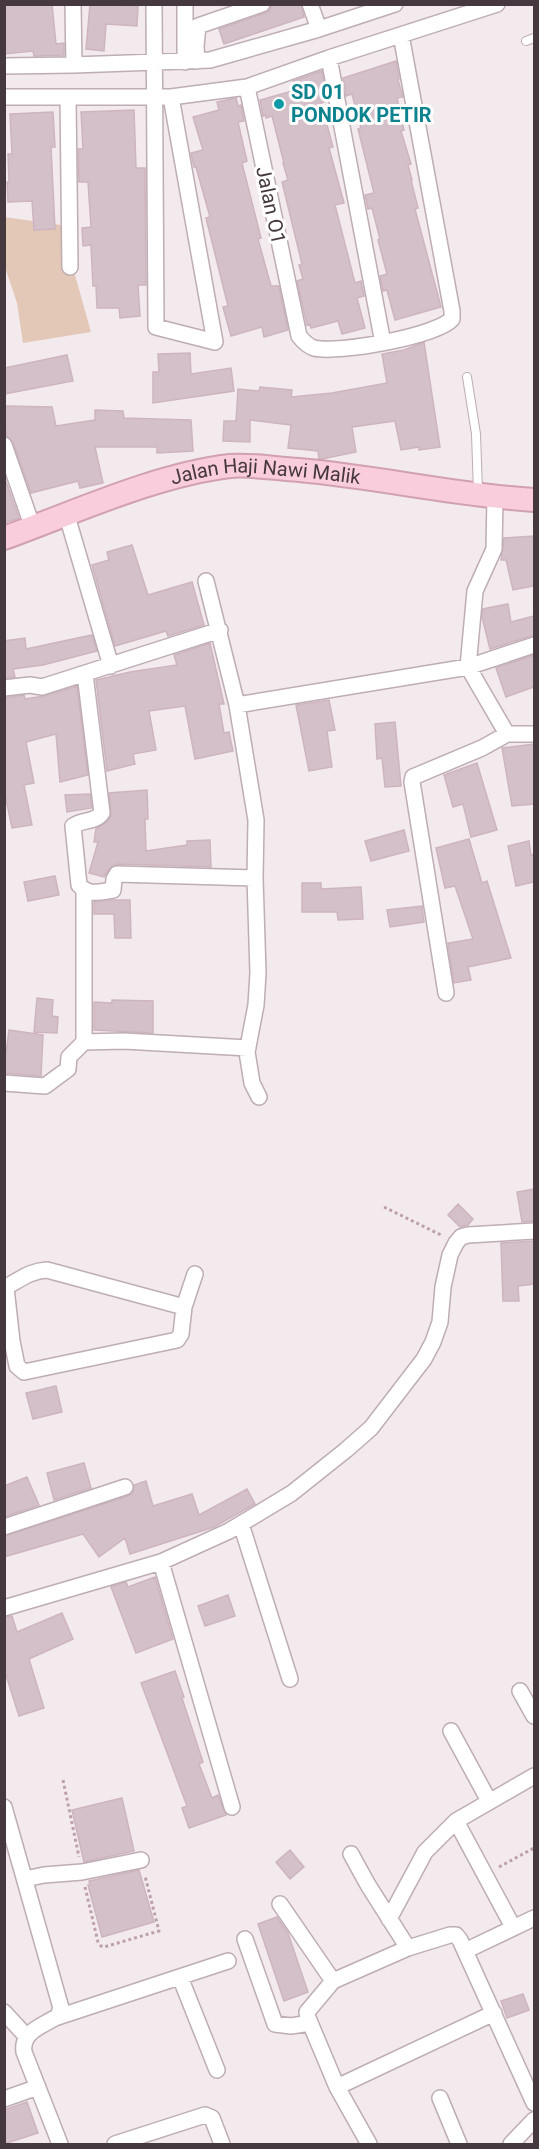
<svg xmlns="http://www.w3.org/2000/svg" width="539" height="2149" viewBox="0 0 539 2149" font-family="Roboto,sans-serif">
	<rect width="100%" height="100%" fill="#f3eaed"/>
	<path fill="#e3c7b7" d="M4,217L61,225L91,332L23,343L17,303L5,267Z"/>
	<path fill="#d4c0c9" stroke="#ceb4c0" stroke-width="1.5" d="M4,4H52L56,44L64,43V55L34,56L33,51L4,54Z
		M90,4L138,6L137,26L106,24L104,51L86,49Z
		M272,4H301L304,17L224,44L219,29L265,13L270,10Z
		M396,61L399,79L398,80L403,97L397,98L404,130L401,131L411,164L408,165L412,180H411L418,208L415,209L441,307L395,320L387,290L383,291L380,276L387,274L378,240L380,239L372,208L368,209L365,195L374,193L358,129L361,128L352,94L346,96L343,78Z
		M322,71L327,101L321,103L333,147L329,148L344,203L335,205L355,283L361,281L364,296L357,298L365,328L342,334L338,321L311,328L310,324L307,325L297,281L303,279L299,265L302,264L282,182L288,180L283,163H284L272,116L266,118V115L263,116L260,100L296,90L293,81Z
		M236,98L238,106L241,105L244,121L238,122L247,161L242,163L261,238L258,239L271,286H279L288,330L264,337L262,327L231,336L223,307L228,306L206,218L210,217L196,167H194L191,153L203,150L193,117L219,110L217,102Z
		M134,110L136,168H145L146,285H138L140,316L120,318L119,308H97L96,286H93L91,245L83,246L82,228L91,227L88,182H79L78,149H83L81,112Z
		M53,112L55,147H51L55,229L34,230L32,201L8,202L7,182H9L8,154H12L10,114Z
		M424,342L440,447L419,450V447L401,450L395,421L352,427L356,452L322,459H319L318,451L288,448L291,425L250,420V442L223,441L224,421H236L238,389L259,391L260,387L292,390L291,397L332,393L387,383L382,354L404,350Z
		M190,353L191,374L231,368L234,391L153,403V372H159L158,354Z
		M67,355L73,381L4,394V368Z
		M4,406L52,407L56,426L95,420V410L123,411L124,418L191,420L193,451L157,453V447H95L103,483L80,488L78,481L31,493L13,442L6,435Z
		M4,476L19,518L4,523Z
		M534,536V586L513,590L506,560H501L504,538Z
		M132,545L148,595L192,582L204,625L168,636L166,631L115,646L92,565L109,560L107,552Z
		M508,604L511,622L534,616V635L490,649L482,617L483,609Z
		M92,635L97,651L43,665L13,669L15,677L4,678V641L25,638L26,649Z
		M210,643L224,704H219L224,733L229,732L233,751L195,759L185,706L149,711L156,750L133,754L135,764L107,771L96,680L130,672L177,665L174,655Z
		M534,655V687L506,697L496,668Z
		M77,686L88,775L60,782L56,734L26,742L34,783L24,785L32,825L12,828L4,790V698L24,695L25,699L44,696Z
		M329,700L335,730L327,731L332,767L309,771L296,705Z
		M395,722L401,786L385,787L382,758L377,759L375,724Z
		M534,744V804L512,806L502,748Z
		M477,763L497,830L471,837L463,804L453,807L444,775Z
		M147,790L148,819H145L146,851L187,845V841L210,840L211,867L117,864L109,869L104,877L89,873L98,842H94L96,829L106,823L111,816L109,793Z
		M90,794L92,808L67,812L65,795Z
		M404,830L409,851L371,861L365,841Z
		M469,839L482,883L487,881L511,958L468,967L471,980L454,983L448,943L473,939L455,886L445,888L436,848Z
		M529,841L531,855L534,854V882L516,886L508,846Z
		M55,876L59,895L28,901L24,882Z
		M302,883H321V889L361,887L363,919L338,920L337,912H302Z
		M109,900H130L131,938H115L114,914H94V902Z
		M422,906L424,922L390,927L387,910Z
		M37,998L53,1000L52,1016L58,1017L57,1033L34,1032Z
		M112,1000L153,1001V1033L94,1030V1002L112,1003Z
		M9,1030L43,1035L41,1076L4,1073V1053H6Z
		M534,1189V1221L522,1222L517,1192Z
		M458,1204L473,1219L468,1225L460,1227L448,1215Z
		M534,1241V1284L518,1286L519,1301H503L501,1243Z
		M56,1386L62,1412L33,1419L26,1393Z
		M84,1463L91,1488L54,1500L47,1473Z
		M27,1477L39,1505L4,1517V1486Z
		M146,1481L153,1506L192,1494L199,1515L247,1489L255,1504L214,1527L130,1554L125,1538L99,1557L83,1534L4,1557V1536L128,1496L133,1493L134,1485Z
		M155,1577L173,1639L136,1653L111,1587L126,1582L128,1587Z
		M228,1595L235,1616L205,1626L198,1606Z
		M62,1613L73,1639L29,1659L44,1708L19,1716L4,1669V1617L12,1616L17,1632Z
		M175,1671L184,1697L182,1698L203,1762L199,1764L212,1798L218,1795L226,1815L189,1828L182,1808L187,1806L141,1683Z
		M122,1798L134,1851L84,1862L72,1810Z
		M290,1850L304,1867L290,1879L276,1862Z
		M139,1870L154,1922L102,1937L88,1885H90L89,1881Z
		M277,1917L288,1933L308,1992L284,2001L258,1924Z
		M523,1994L529,2010L507,2018L501,2001Z
		M27,2102L38,2133L4,2144V2110Z"/>
	<g fill="none" stroke-linecap="round" stroke-linejoin="round">
		<defs>
			<path id="lane" d="M526,41L534,38
				M467,377L476,434L478,491"/>
			<path id="street" d="M73,4L74,65
				M154,4L156,327L215,342L171,97
				M185,4V62
				M310,4L319,29
				M329,58L383,343
				M197,61L196,46L198,26L262,4
				M4,66L74,65L210,60L319,29L395,4
				M247,87L299,336C303,341 308,346 314,348C338,354 436,336 452,319V311L401,35
				M4,97H171L247,87L329,58L497,4
				M68,97L70,267
				M4,445L33,528
				M495,498L494,549L475,591L468,667L507,734H534
				M67,516L111,666
				M206,581L237,705L256,820L255,878L258,973L256,1005L247,1052L252,1083L259,1097
				M85,674L102,813C95,823 82,819 73,826L79,885C89,896 99,892 113,890L114,879L117,874L255,878
				M4,688L30,685L42,687L220,630
				M237,705L468,667L534,645
				M446,993L412,782L413,777L482,748L507,734
				M84,1042V891
				M4,1083L45,1086L68,1069L69,1057L84,1042L124,1041L248,1048
				M4,1288C20,1280 29,1271 47,1270L184,1307
				M12,1341L17,1366L24,1372L177,1340L181,1334L184,1307L195,1274
				M4,1342L12,1341L6,1288
				M241,1524L290,1679
				M4,1527L125,1487
				M161,1562L232,1807
				M4,1608L161,1562L229,1531L292,1493L346,1450L371,1428L424,1359L433,1342L440,1322L443,1287L450,1255L456,1243L461,1237L468,1235L534,1231
				M520,1691L534,1716
				M451,1731L489,1801
				M4,1807L61,2008L58,2016C43,2026 21,2031 24,2052L60,2144
				M456,1821L513,1927
				M351,1854L368,1885L408,1948
				M25,1879L44,1875L82,1872L141,1860
				M280,1904L333,1981
				M389,1919L425,1852L456,1821L534,1776
				M245,1939L275,2024L291,2026L310,2023
				M465,1951L534,1918
				M180,1977L217,2070
				M4,2012L26,2036
				M55,2018L228,1961
				M337,2087L494,2013
				M440,2098L459,2144
				M4,2099L38,2087
				M115,2144L205,2115L212,2118L222,2144
				M369,2144L337,2087L308,2018L307,2012L333,1981L408,1948L450,1935H456L460,1940L534,2103
				M511,2144L534,2120"/>
			<g id="secondary">
				<path id="s1" d="M4,538C76,512 155,475 230,466C252,464 277,469 299,470C378,477 455,495 534,500"/>
			</g>
		</defs>
		<use href="#lane" stroke="#beadb4" stroke-width="10"/>
		<use href="#street" stroke="#beadb4" stroke-width="18"/>
		<use href="#secondary" stroke="#d1a0b1" stroke-width="26"/>
		<path stroke="#bea0ad" stroke-width="3" stroke-dasharray="3 3" stroke-linecap="butt" d="M384,1207L441,1235
			M63,1780L79,1857
			M499,1867L534,1848
			M85,1887L98,1942L101,1946L104,1947L159,1931L145,1876"/>
		<use href="#lane" stroke="#fff" stroke-width="8"/>
		<use href="#street" stroke="#fff" stroke-width="15"/>
		<use href="#secondary" stroke="#f9cddb" stroke-width="22"/>
	</g>
	<circle fill="#0f9aa8" stroke="#fff" stroke-width="2" cx="279" cy="104" r="6"/>
	<g text-anchor="middle" dominant-baseline="central" stroke-width="6" stroke-linejoin="round" paint-order="stroke">
		<g font-size="20" font-weight="bold" fill="#0d838f" stroke="#fff" text-anchor="start">
			<text x="291" y="92">SD 01<tspan x="291" dy="23">PONDOK PETIR</tspan></text>
		</g>
		<g font-size="20" fill="#46383f" stroke="#fff">
			<text transform="translate(271 205) rotate(78)">Jalan O1</text>
			<text stroke="none"><textPath href="#s1" startOffset="273">Jalan Haji Nawi Malik</textPath></text>
		</g>
	</g>
	<rect width="539" height="2149" fill="none" stroke="#46383f" stroke-width="12"/>
</svg>
